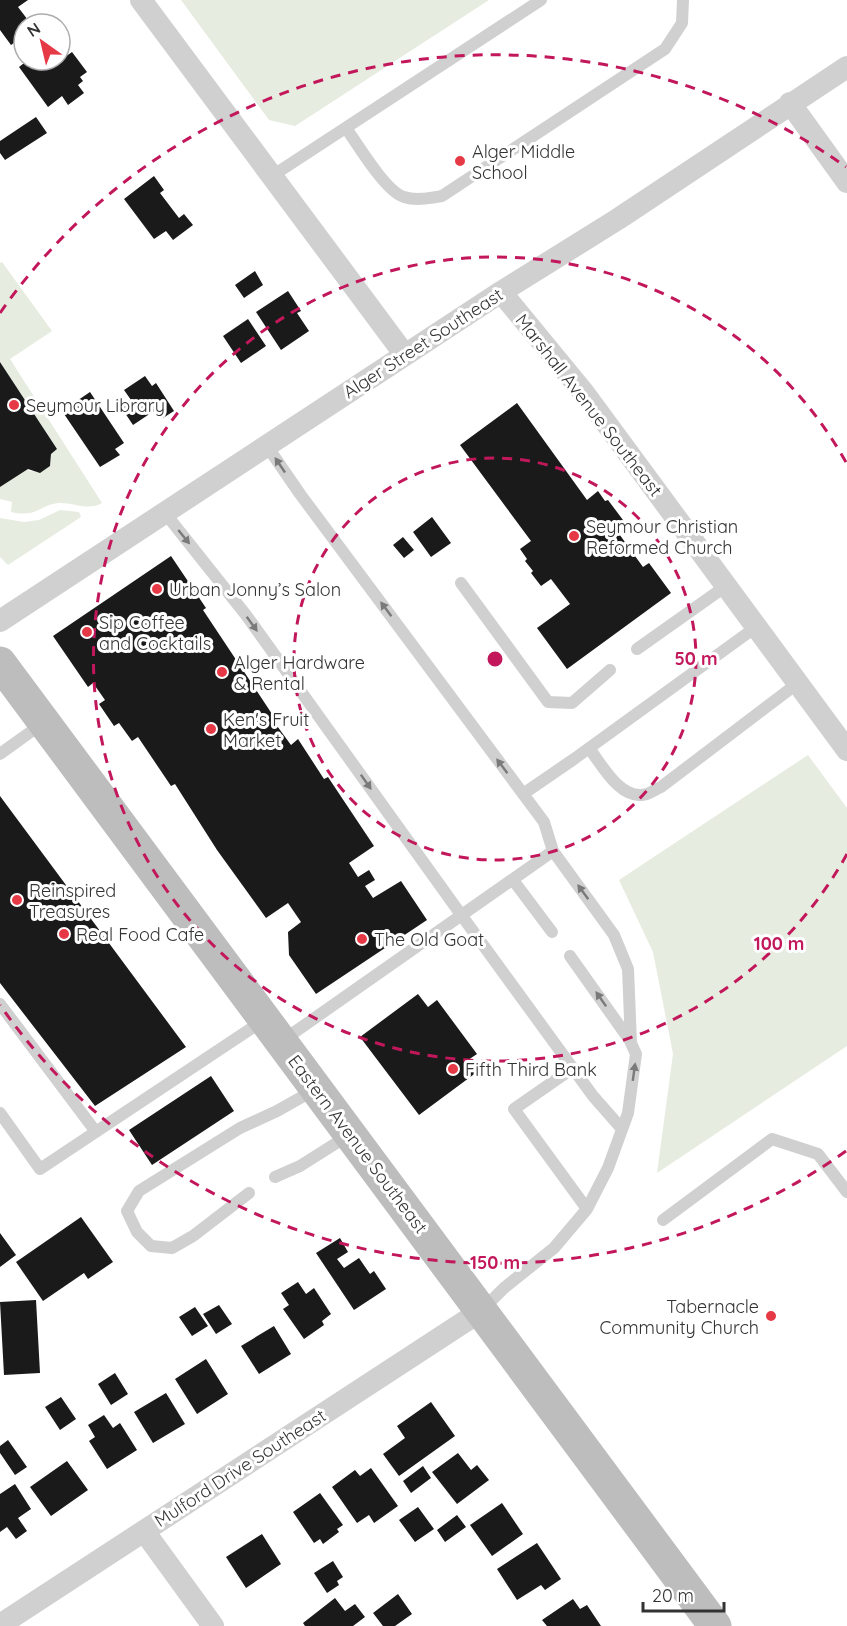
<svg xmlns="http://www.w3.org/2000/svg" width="847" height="1626" viewBox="0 0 847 1626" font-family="Quicksand,sans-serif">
	<rect width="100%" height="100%" fill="#fff"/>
	<path fill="#e6ecdf" d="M181,0H489L295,126L269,120Z
		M2,262L52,331L10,359L102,503C89,511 75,503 60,503C39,504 39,518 11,512L12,502L0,499V487L28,469L29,471L41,472L50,466L51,454L57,449L0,362V263Z
		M60,510L79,512L81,517L8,565L0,557V518L24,522L39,520Z
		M808,755L847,808V1046L657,1173L673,1054L653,952L619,880Z"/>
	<path fill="#1a1a1a" d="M0,0H28L18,7L31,24H24V36L11,45L0,30Z
		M60,51L65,57L72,52L87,72L80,77L83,81L78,85L84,93L68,105L62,96L48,107L19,67L28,60H60Z
		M36,117L47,133L5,160L0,153V141Z
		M154,176L164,190L160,193L179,218L184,214L193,225L173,240L166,231L154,239L124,199Z
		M255,271L263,285L244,298L235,285Z
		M288,291L301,311L297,313L309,331L281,350L256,312Z
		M248,319L266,346L241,363L223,336Z
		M0,362L57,449L51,454L50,466L40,473L28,469L0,487Z
		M145,376L152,386L156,383L174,411L163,418L157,409L133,425L121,407L131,400L124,390Z
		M90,392L124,443L115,449L120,455L100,467L62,411Z
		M517,403L587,500L598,491L605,501L608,500L626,524L617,531L643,567L649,563L671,593L567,669L537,628L570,604L551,579L541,586L531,573L533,571L525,561L527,559L520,549L531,541L460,445Z
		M432,517L451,543L431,557L413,532Z
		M403,537L414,550L404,558L393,545Z
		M171,556L206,608L203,610L274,717L272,719L291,745L298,739L324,779L328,777L374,846L349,863L358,877L369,870L375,880L365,886L373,898L401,881L427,920L316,994L289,955L288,932L301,922L288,903L266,918L217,850L175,784L171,786L138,737L132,741L119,723L114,726L99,704L105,700L93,683L88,687L53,636Z
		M0,796L186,1047L95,1106L0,983Z
		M418,994L428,1007L437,1000L477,1054L468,1060L477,1072L419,1115L360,1037Z
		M211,1076L234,1111L152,1165L129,1130Z
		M81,1217L113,1262L88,1279L84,1273L43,1301L16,1262Z
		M0,1233L16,1255L0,1267Z
		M340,1238L348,1252L337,1259L344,1268L359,1258L370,1274L374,1271L386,1289L354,1310L316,1253Z
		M298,1282L306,1294L314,1288L331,1314L322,1321L324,1325L304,1339L283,1309L289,1305L281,1293Z
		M36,1300L40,1373L4,1375L0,1302Z
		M219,1305L232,1324L216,1334L203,1314Z
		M195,1307L208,1326L192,1336L179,1317Z
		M274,1326L291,1354L259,1374L241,1346Z
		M206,1359L228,1394L197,1414L175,1379Z
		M115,1373L128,1394L111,1405L98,1384Z
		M166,1393L185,1424L153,1443L134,1412Z
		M61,1397L76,1419L60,1430L45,1407Z
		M431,1402L455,1436L399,1476L383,1454L405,1438L397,1426Z
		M104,1415L113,1428L120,1423L137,1450L107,1469L89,1441L95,1437L88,1425Z
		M8,1440L27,1467L15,1475L0,1453V1446Z
		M458,1453L471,1470L477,1465L489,1480L457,1504L432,1472Z
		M67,1461L88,1490L51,1516L30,1487Z
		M423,1466L431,1478L411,1493L403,1481Z
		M371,1468L398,1506L374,1523L369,1515L357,1523L332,1487L355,1470L360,1476Z
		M15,1484L31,1509L18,1518L27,1531L16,1539L7,1527L0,1532V1494Z
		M320,1493L343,1525L337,1529L339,1532L323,1544L320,1539L314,1543L293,1512Z
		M502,1503L523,1534L492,1556L470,1525Z
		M418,1507L434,1529L415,1542L399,1520Z
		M457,1515L466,1527L445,1542L437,1530Z
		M262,1534L281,1564L246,1588L226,1557Z
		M537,1543L561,1579L545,1590L541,1585L517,1600L497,1569Z
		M333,1561L343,1577L337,1581L339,1585L327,1593L314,1573Z
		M398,1594L412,1614L395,1626H383L373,1613Z
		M335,1598L345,1611L355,1604L365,1617L353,1626H305L303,1623Z
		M573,1599L580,1609L587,1605L601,1626H547L542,1620Z"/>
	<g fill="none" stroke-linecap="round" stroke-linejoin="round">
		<path stroke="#d0d0d0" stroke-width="12" d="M346,128C358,145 386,192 404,197C416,201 430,198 442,196L665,49L682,23L683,0
			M272,176L541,0
			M267,446L300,494L544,822L553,851L614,935L628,969L631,1043L636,1054L628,1113L608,1168L587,1209L554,1248L504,1288L483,1309
			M165,513L246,615L462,916L593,1096L622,1129
			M461,583L548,702L572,703L610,670
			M637,649L726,586
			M589,748C602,765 621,802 647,794C652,792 656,789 661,787L798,683
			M0,754L43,723
			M523,794L574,759L756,627
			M513,880L552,932
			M570,956L631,1042
			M0,1004L96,1132
			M282,1041L553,851
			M573,1068L514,1109L587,1209
			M0,1113L40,1169L264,1020
			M275,1177L300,1166L349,1135
			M249,1193L193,1236L172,1248L151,1246L137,1232L127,1211L139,1191L240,1128L277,1111L316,1089
			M663,1220L772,1139L818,1154L847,1192"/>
		<path stroke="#d0d0d0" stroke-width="22" d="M141,0L405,355
			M790,103L847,182
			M501,292L584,393L847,750
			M0,621L501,292L618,219L847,67
			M144,1531L213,1626
			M0,1625L481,1311"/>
		<path stroke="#bdbdbd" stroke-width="33" d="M0,663L715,1626"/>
	</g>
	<defs><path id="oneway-solid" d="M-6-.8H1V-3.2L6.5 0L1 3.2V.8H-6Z" transform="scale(1.5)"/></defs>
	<g fill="#7a7a7a">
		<use href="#oneway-solid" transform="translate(280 465) rotate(-124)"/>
		<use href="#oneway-solid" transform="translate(184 537) rotate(51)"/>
		<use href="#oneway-solid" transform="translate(386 609) rotate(-127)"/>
		<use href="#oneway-solid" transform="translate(252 624) rotate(54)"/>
		<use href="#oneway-solid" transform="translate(502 766) rotate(-127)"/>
		<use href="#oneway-solid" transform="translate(366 782) rotate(55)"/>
		<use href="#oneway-solid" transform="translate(583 892) rotate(-126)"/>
		<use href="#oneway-solid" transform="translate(601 999) rotate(-125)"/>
		<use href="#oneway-solid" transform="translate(634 1072) rotate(-82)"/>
	</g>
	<g fill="none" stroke="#c2185b" stroke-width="3" stroke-dasharray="10 8">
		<circle cx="495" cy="659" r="201"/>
		<path d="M847 854A402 402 0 1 1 847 464"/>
		<path d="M846 1151A604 604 0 0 1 0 1005M0 313A604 604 0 0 1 846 167"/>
	</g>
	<g fill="#e63946" stroke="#fff" stroke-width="2">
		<circle cx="460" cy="161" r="6"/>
		<circle cx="14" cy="405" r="6"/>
		<circle cx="574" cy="536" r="6"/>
		<circle cx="157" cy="589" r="6"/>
		<circle cx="87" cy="632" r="6"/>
		<circle cx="222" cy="672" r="6"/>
		<circle cx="211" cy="729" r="6"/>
		<circle cx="17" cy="900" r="6"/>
		<circle cx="64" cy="934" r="6"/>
		<circle cx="362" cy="939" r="6"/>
		<circle cx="453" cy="1069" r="6"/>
		<circle cx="771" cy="1316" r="6"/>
	</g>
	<g text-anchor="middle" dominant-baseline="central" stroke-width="6" stroke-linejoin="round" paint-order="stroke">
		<g font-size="18" fill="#333" stroke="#fff" text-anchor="start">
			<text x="472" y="151">Alger Middle<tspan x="472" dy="21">School</tspan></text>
			<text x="26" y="405">Seymour Library</text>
			<text x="586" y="526">Seymour Christian<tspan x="586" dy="21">Reformed Church</tspan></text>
			<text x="169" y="589">Urban Jonny’s Salon</text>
			<text x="99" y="622">Sip Coffee<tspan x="99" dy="21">and Cocktails</tspan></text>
			<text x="234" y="662">Alger Hardware<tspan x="234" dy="21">&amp; Rental</tspan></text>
			<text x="223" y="719">Ken's Fruit<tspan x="223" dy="21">Market</tspan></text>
			<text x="29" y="890">Reinspired<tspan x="29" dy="21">Treasures</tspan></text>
			<text x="76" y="934">Real Food Cafe</text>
			<text x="374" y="939">The Old Goat</text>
			<text x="465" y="1069">Fifth Third Bank</text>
			<text x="759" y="1306" text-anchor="end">Tabernacle<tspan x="759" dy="21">Community Church</tspan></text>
		</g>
		<g font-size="18" fill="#333" stroke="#fff">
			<text transform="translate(423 343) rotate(-33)">Alger Street Southeast</text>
			<text transform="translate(589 405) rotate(52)">Marshall Avenue Southeast</text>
			<text transform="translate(358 1144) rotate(53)">Eastern Avenue Southeast</text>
			<text transform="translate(240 1468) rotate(-33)">Mulford Drive Southeast</text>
		</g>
	</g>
	<circle cx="495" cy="659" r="9" fill="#c2185b" stroke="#fff" stroke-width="3"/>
	<g font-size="18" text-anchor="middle" font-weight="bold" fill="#c2185b" stroke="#fff" stroke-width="6" stroke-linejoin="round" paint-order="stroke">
		<text x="696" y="665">50 m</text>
		<text x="779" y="950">100 m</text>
		<text x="495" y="1269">150 m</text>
	</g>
	<g transform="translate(42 42) rotate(326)"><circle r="28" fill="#ffffff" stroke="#adadad" stroke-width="1.5"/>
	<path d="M0-4.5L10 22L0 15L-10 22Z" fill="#e63946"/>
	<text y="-9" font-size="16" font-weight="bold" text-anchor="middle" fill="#333333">N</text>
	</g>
	<path d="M643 1602v9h81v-9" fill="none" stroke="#333333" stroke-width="3"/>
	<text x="652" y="1602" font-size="18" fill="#333333" stroke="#ffffff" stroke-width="4.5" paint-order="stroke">20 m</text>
</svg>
